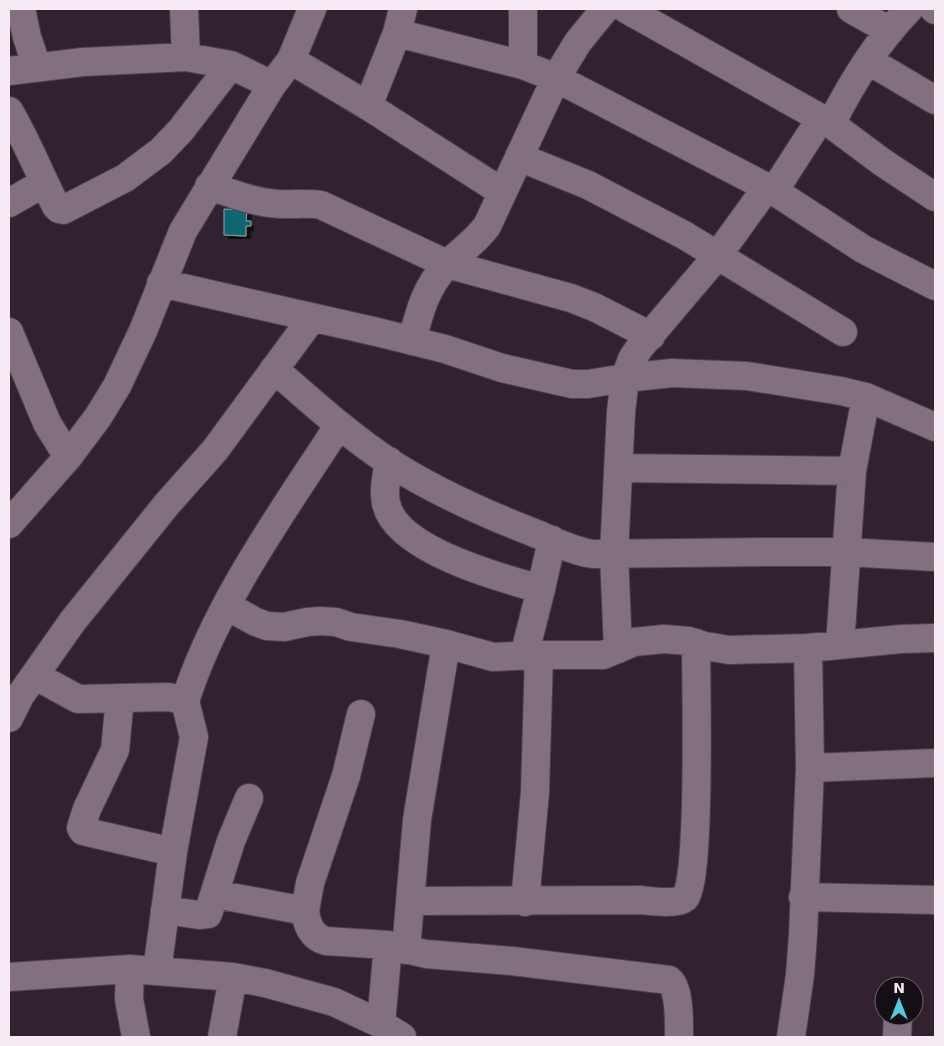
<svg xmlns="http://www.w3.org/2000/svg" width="944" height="1046" viewBox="0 0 944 1046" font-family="'DejaVu Sans',sans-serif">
	<defs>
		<filter id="shadow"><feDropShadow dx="4.5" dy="4.5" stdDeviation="0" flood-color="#0009"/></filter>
	</defs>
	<rect width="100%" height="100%" fill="#32222f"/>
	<path fill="#0a666f" stroke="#8aa6aa" filter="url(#shadow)" d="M224,209L247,210L246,221H251V226H246V236L224,235Z"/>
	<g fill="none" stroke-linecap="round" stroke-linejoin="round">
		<defs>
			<path id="minor" d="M21,9L27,37L37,67
				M184,9L186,57
				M523,9V65
				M626,9L831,124L882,162L935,197
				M851,9L890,31
				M934,9L935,10
				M397,33L523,65L556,78L774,191L863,249L935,286
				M291,60L368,106L502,192
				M869,61L935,100
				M9,71L83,62L186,57L231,65L272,85
				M368,106L397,33L403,9
				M9,111C27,141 40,175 56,206L59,209L63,210L125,178L161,151L181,130L231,65
				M831,124C851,84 877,42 909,9
				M519,157L588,185L684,235L843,332
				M209,186C229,192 249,201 270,203C287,206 304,202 321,205L447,264L571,298L594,307L651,336
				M774,191L821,118
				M9,203L44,183
				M161,283L377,332L445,349L502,368L572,384H588L625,378L672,373L747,376L841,391L866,397L935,427
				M9,332L47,423L68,457
				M412,341C419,313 426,285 448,264C462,250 475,242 487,226L556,78L578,42L605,9
				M274,369C311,401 348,435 389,462C434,491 483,513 532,532C552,540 572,551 593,554L773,552H846L935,557
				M389,461C387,475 383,489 386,503C395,549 500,578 541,589L524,656
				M618,468L852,471
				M9,524L68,457L98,417L117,386L143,331L183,231L272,85L291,60L312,9
				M541,589L552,540
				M227,606L256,622L267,626L284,627L307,622L320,621L336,622L351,627L400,634L446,644L493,657L539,655H603L634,642L664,639L689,641L705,646L729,650L808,648
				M840,645L852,471L866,397
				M618,649L614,554L621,412L625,378L632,359L640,347L718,255L767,187
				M36,676L78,699L169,697L185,701C216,603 284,510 339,425
				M120,698L115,750L87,809L81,828L83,831L91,833L173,852L157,971
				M9,718L20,696L72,622L167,504L215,450L312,318
				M810,768L935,763
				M173,852L194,737L185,701
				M215,894L305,911C307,924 311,937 326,941L388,945L426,954L512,961L669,980C680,987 679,1025 679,1037
				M803,897L935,900
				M412,901L640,900C650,901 677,905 685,898C701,881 696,679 696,643
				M525,902L535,792L539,655
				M165,910L199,915L208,914L231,841L249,798
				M305,911L310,883L346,776L361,714
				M406,950L417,820L446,644
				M130,969L129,999L136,1037
				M9,977L130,969L233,977L265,983L334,1002L381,1024L402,1037
				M381,1024L388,945
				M222,1037L233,977
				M791,1037L800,975L803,935L810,768L808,648L901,639L935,638
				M897,1037L898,1016"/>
		</defs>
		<use href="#minor" stroke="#4e414c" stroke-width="30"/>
		<use href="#minor" stroke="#83707f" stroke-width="28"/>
	</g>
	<rect width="944" height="1046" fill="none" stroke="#f6ebf4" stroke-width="20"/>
	<g transform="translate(899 1001)"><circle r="24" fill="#150e14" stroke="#6f666e"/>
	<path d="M0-4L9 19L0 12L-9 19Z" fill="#53cbda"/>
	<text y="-8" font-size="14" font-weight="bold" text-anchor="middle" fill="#f6ebf4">N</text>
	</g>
</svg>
